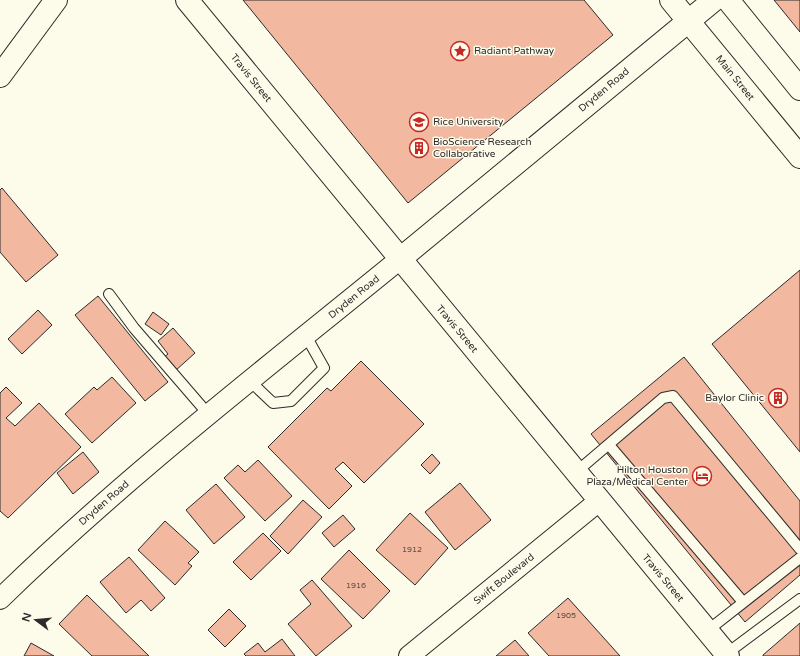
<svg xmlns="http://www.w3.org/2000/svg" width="800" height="656" viewBox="0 0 800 656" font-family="'Varela Round',sans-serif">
	<rect width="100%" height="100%" fill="#fdfbea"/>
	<path fill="#f2b8a0" stroke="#2b2b2b" d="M243,0H584L613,35L408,203Z
		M774,0H800V32Z
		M2,188L58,255L26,282L0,252V190Z
		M800,270V452L712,344Z
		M98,296L168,382L145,401L75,315Z
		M38,310L52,325L22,354L8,339Z
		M153,312L169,324L161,335L145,324Z
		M173,328L195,353L175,371L163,358L168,354L158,341Z
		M684,357L800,501V575L745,622L591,434Z
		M361,361L424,424L364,483L343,462L335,469L352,486L329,509L268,447L327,388L331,391Z
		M112,377L136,403L92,443L65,414L94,387L97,390Z
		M6,387L22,403L6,418L15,426L39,403L81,447L8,518L0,511V393Z
		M83,452L99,472L73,494L57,473Z
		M432,454L440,463L430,474L421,465Z
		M258,460L292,496L265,521L224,478L238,465L245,472Z
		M460,483L491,520L455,550L425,512Z
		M216,484L245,517L214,544L186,510Z
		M303,500L322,517L288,554L270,536Z
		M410,513L448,548L415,585L376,550Z
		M343,515L355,529L334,547L322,533Z
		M165,521L199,552L188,563L192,566L175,585L138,550Z
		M263,533L281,551L251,580L233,562Z
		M349,550L390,591L363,619L321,579Z
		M129,557L165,598L151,611L141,600L126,613L100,582Z
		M312,580L352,626L316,656L288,624L311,604L300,590Z
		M87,595L149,656H92L59,624Z
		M568,598L620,656H549L528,633Z
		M229,609L246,626L225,647L208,630Z
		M800,623V656H763V655Z
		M282,639L295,656H246L244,654L258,643L265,652Z
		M515,640L529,656H496Z
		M31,643L54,656H24Z"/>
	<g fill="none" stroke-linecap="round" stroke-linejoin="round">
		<defs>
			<path id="lane" d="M109,294L134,328L209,415
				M250,381L273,403L291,401L324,368L306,336
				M609,445L743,602
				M575,473L663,398L673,396L800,549
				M707,631L800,558
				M726,654L800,599"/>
			<path id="street" d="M0,599C125,477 264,370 400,259
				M409,656L599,501"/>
			<path id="secondary" d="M187,0L728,656
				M0,76L56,0
				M400,259L714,0"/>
			<path id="primary" d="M671,0L800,157
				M728,0L800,89"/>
		</defs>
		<use href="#lane" stroke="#2b2b2b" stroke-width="12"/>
		<use href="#street" stroke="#2b2b2b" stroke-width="22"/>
		<use href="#secondary" stroke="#2b2b2b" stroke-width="24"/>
		<use href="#primary" stroke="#2b2b2b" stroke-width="24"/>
		<use href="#lane" stroke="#fdfbea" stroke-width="10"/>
		<use href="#street" stroke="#fdfbea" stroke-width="20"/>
		<use href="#secondary" stroke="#fdfbea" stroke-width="22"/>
		<use href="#primary" stroke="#fdfbea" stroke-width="22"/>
	</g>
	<defs>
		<symbol id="sight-ring" viewBox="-11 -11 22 22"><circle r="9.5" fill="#fdfbea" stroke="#c62828" stroke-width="1.5"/><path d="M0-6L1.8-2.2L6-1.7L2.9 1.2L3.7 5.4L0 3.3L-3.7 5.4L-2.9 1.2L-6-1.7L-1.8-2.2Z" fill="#c62828"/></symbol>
		<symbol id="university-ring" viewBox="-11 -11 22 22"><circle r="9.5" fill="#fdfbea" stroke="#c62828" stroke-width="1.5"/><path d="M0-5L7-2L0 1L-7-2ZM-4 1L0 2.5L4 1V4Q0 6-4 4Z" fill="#c62828"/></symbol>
		<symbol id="building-ring" viewBox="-11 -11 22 22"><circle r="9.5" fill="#fdfbea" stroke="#c62828" stroke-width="1.5"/><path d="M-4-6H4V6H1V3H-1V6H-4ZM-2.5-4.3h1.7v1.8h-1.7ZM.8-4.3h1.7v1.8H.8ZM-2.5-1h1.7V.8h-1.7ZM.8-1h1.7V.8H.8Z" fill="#c62828"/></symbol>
		<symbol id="hotel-ring" viewBox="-11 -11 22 22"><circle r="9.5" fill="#fdfbea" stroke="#c62828" stroke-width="1.5"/><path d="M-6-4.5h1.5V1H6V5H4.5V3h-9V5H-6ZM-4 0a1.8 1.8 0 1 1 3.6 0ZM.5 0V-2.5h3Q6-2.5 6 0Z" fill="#c62828"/></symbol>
	</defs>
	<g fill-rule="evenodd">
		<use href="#sight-ring" x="449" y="40" width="22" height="22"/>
		<use href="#university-ring" x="408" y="111" width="22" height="22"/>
		<use href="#building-ring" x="408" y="137" width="22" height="22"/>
		<use href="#building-ring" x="767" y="387" width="22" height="22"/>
		<use href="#hotel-ring" x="691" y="465" width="22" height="22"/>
	</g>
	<g text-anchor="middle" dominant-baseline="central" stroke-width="3" stroke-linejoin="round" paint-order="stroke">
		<g font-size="8" fill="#5d4e48">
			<text x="412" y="549">1912</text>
			<text x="356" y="585">1916</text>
			<text x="566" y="615">1905</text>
		</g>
		<g font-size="10" fill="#2b2b2b" stroke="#fdfbea" text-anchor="start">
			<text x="474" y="51">Radiant Pathway</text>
			<text x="433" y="122">Rice University</text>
			<text x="433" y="142">BioScience Research<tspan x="433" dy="12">Collaborative</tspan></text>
			<text x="764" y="398" text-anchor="end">Baylor Clinic</text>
			<text x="688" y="470" text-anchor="end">Hilton Houston<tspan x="688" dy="12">Plaza/Medical Center</tspan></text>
		</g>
		<g font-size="10" fill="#2b2b2b" stroke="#fdfbea">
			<text transform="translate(251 78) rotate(51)">Travis Street</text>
			<text transform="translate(735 78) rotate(51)">Main Street</text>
			<text transform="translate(604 90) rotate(-40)">Dryden Road</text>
			<text transform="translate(354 297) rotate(-39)">Dryden Road</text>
			<text transform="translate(457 329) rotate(50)">Travis Street</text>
			<text transform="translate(104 503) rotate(-41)">Dryden Road</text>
			<text transform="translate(663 578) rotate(50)">Travis Street</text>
			<text transform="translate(504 579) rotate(-39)">Swift Boulevard</text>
		</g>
	</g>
	<g transform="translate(36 620) rotate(286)" stroke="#fdfbea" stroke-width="3" paint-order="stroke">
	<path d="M0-3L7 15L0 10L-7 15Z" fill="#2b2b2b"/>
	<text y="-6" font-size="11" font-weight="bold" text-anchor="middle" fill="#2b2b2b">N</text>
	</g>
</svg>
